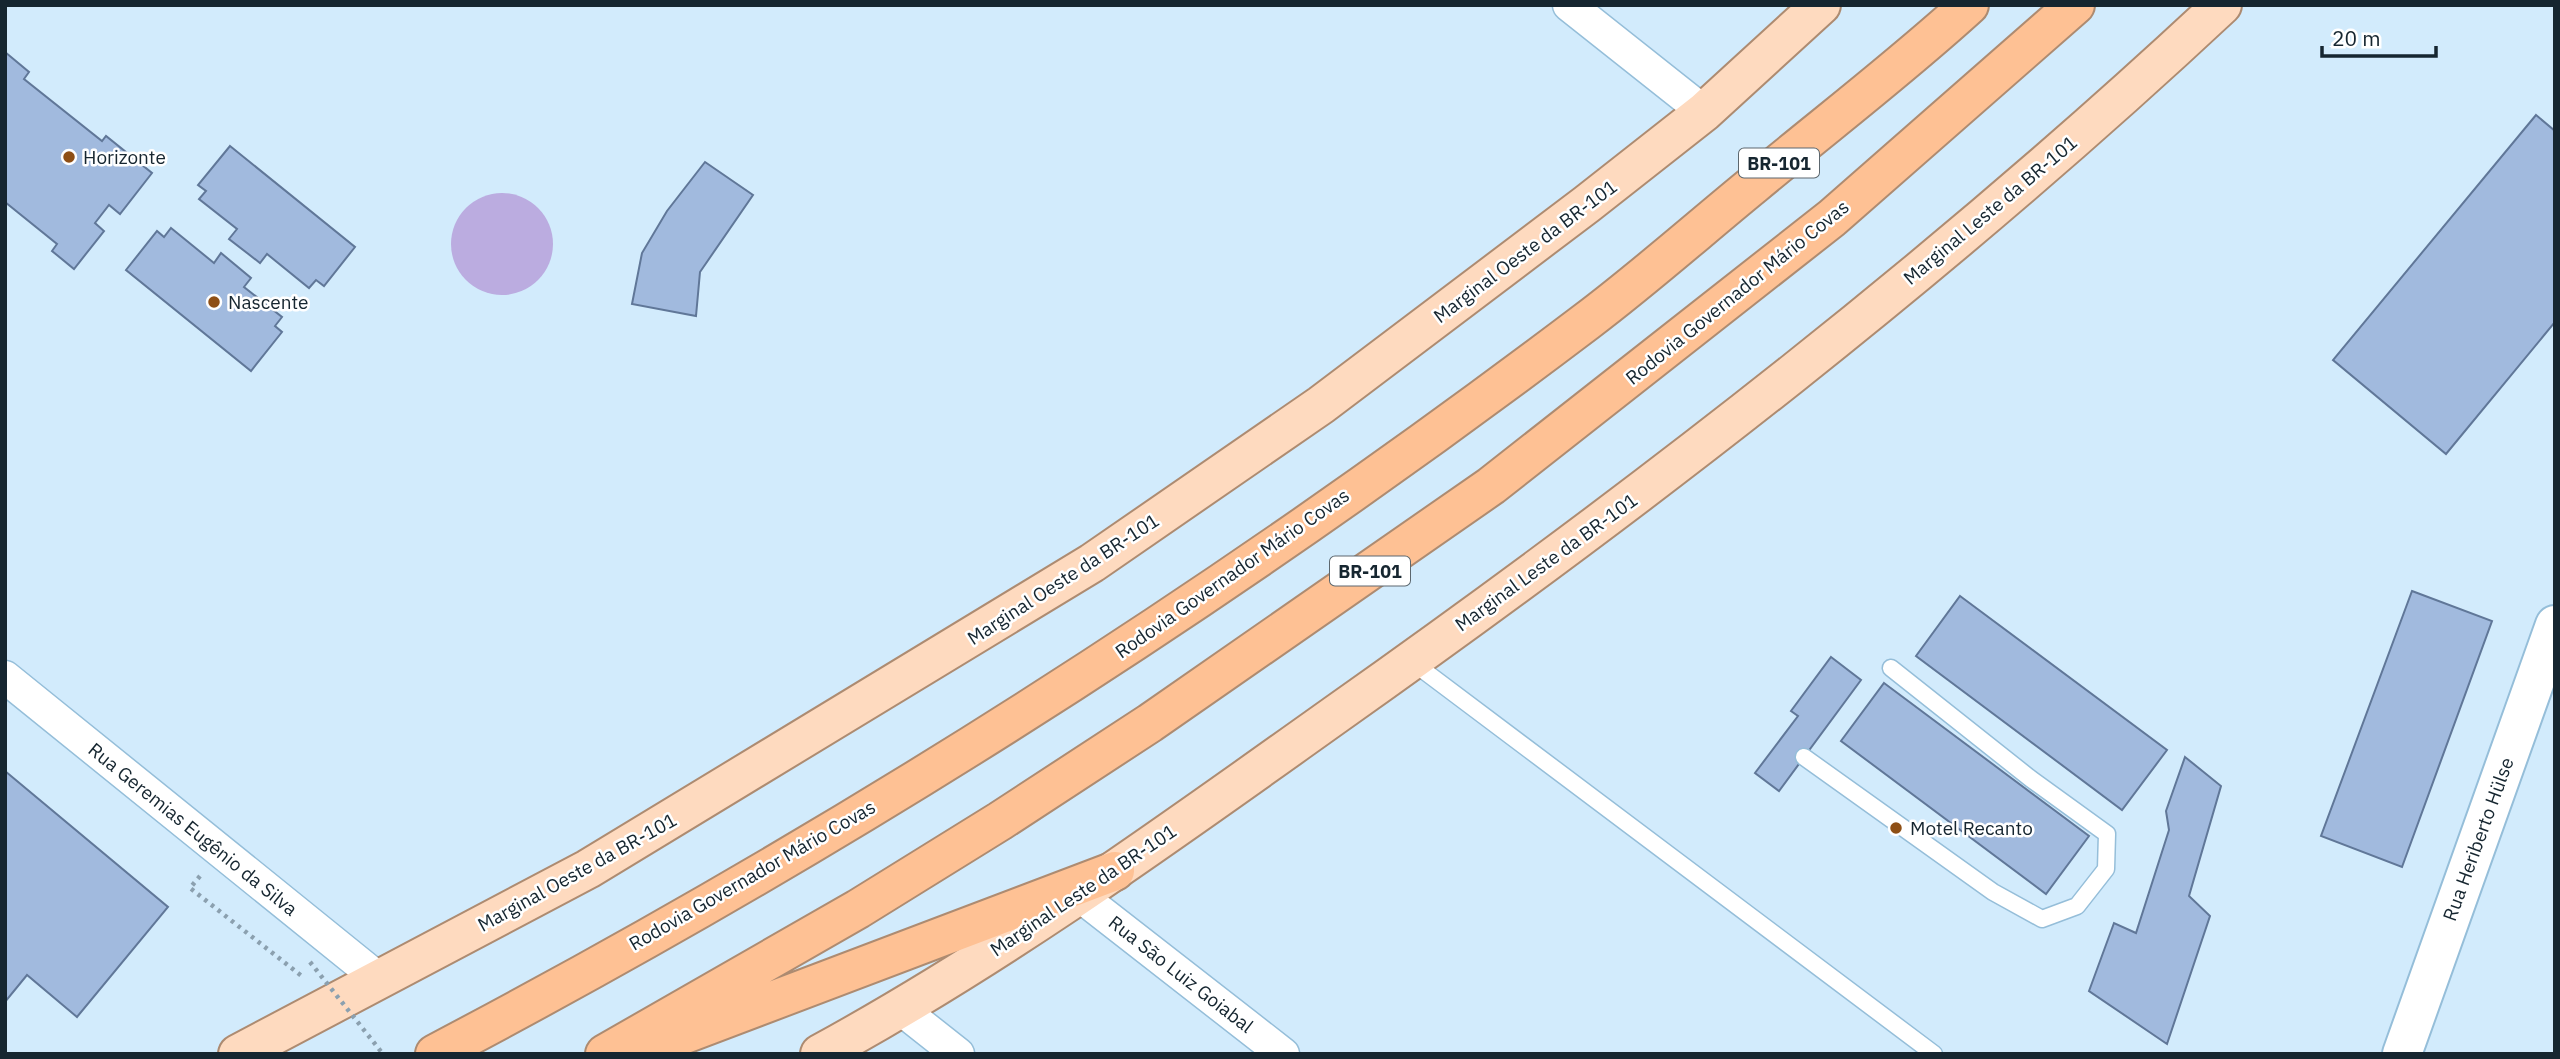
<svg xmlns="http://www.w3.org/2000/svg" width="2560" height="1059" viewBox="0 0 2560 1059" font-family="'IBM Plex Sans',sans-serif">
	<rect width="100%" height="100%" fill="#d2ebfc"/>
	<path fill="#bbace0" d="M451 244a51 51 0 1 1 102 0a51 51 0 1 1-102 0Z"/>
	<path fill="#a1bade" stroke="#607798" stroke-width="2" d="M5,52L29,72L24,79L102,141L106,136L152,173L120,214L109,205L95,223L104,231L74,269L52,251L57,244L5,202Z
		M2536,115L2555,131V322L2446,454L2333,360Z
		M230,146L355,247L324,286L316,280L309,288L267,254L260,263L229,239L237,229L199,199L206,191L198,185Z
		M705,162L753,195L700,272L696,316L632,304L642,253L667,211Z
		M171,228L214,263L221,253L251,278L244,287L282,317L275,326L282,332L251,371L126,270L157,231L164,237Z
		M2412,591L2492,621L2402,867L2321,836Z
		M1960,596L2167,750L2122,810L1916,656Z
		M1831,657L1861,680L1779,791L1755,773L1798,716L1791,711Z
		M1884,683L2089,836L2046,894L1841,741Z
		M2185,757L2221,786L2189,896L2210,916L2167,1044L2089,991L2114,923L2136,933L2169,830L2166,811Z
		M5,771L168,907L77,1017L27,975L5,1002Z"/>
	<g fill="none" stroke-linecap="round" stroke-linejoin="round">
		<defs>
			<path id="service" d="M1411,661L1934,1054
				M1804,757L1993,892L2042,919L2077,906L2106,869L2107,834L2031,779L1891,668"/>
			<path id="minor" d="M1569,5L1704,112
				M5,677L380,980
				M1079,895L1283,1054
				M901,1009L958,1054"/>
			<path id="tertiary" d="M2402,1054L2555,625"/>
			<path id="primary" d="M238,1054L588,869L1092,563L1321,405L1587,204L1704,112L1821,5
				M820,1054C1001,955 1168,834 1335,715C1645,496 1945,264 2222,5"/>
			<path id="motorway" d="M661,1043L1115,871
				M435,1054C838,842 1224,596 1587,321C1644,278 1698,230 1753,185C1825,125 1900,68 1969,5
				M605,1054L858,909L1000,821L1150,723L1491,486L1832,218L2075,5"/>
		</defs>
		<use href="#service" stroke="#95bed9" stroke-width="19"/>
		<use href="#minor" stroke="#95bed9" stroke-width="35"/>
		<use href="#tertiary" stroke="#95bed9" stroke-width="42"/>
		<use href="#primary" stroke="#ad8b71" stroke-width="42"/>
		<use href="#motorway" stroke="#ad8b71" stroke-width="42"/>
		<path stroke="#8ba0af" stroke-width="4.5" stroke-dasharray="3.5 5" stroke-linecap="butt" d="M200,876L190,888L303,977"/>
		<use href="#service" stroke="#fff" stroke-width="16"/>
		<use href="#minor" stroke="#fff" stroke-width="32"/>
		<use href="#tertiary" stroke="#fff" stroke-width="38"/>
		<use href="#primary" stroke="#fedabf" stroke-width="38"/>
		<use href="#motorway" stroke="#fec194" stroke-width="38"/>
		<path stroke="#8ba0af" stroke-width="4.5" stroke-dasharray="3.5 5" stroke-linecap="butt" d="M310,962L383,1054"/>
	</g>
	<g fill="#8e4f15" stroke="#fff" stroke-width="2.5">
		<circle cx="69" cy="157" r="7"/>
		<circle cx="214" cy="302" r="7"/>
		<circle cx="1896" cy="828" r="7"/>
	</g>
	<g text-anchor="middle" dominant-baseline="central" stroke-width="5" stroke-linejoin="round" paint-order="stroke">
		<g fill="#fff" stroke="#5c676e" stroke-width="2">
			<rect x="1739" y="148.5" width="80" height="29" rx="5"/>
			<rect x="1330" y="556.5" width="80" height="29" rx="5"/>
		</g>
		<g font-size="18" font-weight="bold" fill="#162630">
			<text x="1779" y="163">BR-101</text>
			<text x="1370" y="571">BR-101</text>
		</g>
		<g font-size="19" fill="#162630" stroke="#fff" text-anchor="start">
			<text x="83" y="157">Horizonte</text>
			<text x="228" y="302">Nascente</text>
			<text x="1910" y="828">Motel Recanto</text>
		</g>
		<g font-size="19" fill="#162630" stroke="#fff">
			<text transform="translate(1990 210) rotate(-40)">Marginal Leste da BR-101</text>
			<text transform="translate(1525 251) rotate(-37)">Marginal Oeste da BR-101</text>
			<text transform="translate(1737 292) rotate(-39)">Rodovia Governador Mário Covas</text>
			<text transform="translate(1546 562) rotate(-36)">Marginal Leste da BR-101</text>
			<text transform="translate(1232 573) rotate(-35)">Rodovia Governador Mário Covas</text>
			<text transform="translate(1063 579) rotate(-33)">Marginal Oeste da BR-101</text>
			<text transform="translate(193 829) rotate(39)">Rua Geremias Eugênio da Silva</text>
			<text transform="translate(2478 839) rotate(-70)">Rua Heriberto Hülse</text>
			<text transform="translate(577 872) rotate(-29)">Marginal Oeste da BR-101</text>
			<text transform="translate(752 875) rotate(-30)">Rodovia Governador Mário Covas</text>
			<text transform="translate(1083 890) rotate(-34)">Marginal Leste da BR-101</text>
			<text transform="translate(1181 974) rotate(38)">Rua São Luiz Goiabal</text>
		</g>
	</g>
	<rect width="2560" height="1059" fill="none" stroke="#162630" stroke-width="14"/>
	<path d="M2322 46v10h114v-10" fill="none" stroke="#162630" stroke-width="3.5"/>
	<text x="2332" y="46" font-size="21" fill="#162630" stroke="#ffffff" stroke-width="5" paint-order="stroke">20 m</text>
</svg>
